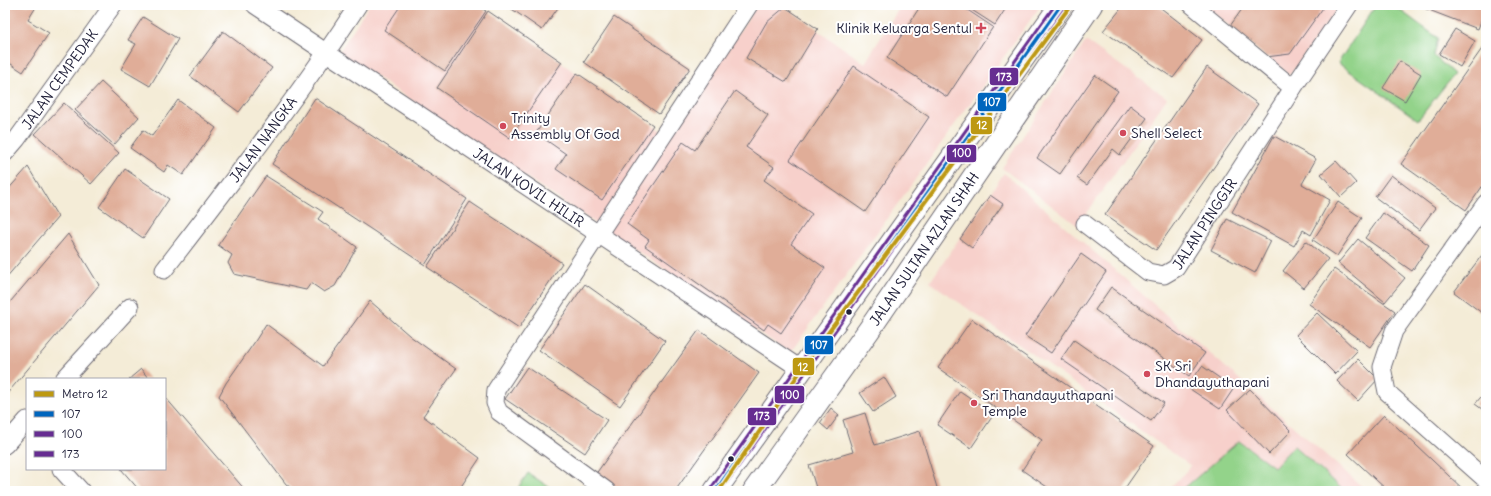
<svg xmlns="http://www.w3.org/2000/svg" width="1491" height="496" viewBox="0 0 1491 496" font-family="Delius,sans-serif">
	<rect width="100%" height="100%" fill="#fff"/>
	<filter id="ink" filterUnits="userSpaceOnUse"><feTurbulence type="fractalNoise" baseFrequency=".025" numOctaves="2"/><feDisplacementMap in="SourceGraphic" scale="8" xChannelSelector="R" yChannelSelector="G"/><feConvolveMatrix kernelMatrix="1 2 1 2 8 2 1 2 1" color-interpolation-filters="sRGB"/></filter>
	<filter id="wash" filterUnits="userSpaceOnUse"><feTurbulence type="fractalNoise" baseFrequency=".012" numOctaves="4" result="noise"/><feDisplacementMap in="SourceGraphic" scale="16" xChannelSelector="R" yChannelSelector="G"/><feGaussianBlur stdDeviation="0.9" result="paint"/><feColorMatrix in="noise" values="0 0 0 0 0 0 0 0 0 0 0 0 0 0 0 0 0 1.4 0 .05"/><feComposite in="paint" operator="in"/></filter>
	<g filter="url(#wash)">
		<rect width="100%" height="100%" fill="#f4ecd7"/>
		<path fill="#f7d0cb" d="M369,5H476L670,137L757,5H780L865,63L901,5H1041L790,353L339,52Z
			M1205,5H1340L1290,75Z
			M1086,41L1167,98L1078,226L1002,168Z
			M1004,173L1367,491H1167L1191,466L930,282Z"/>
		<path fill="#93d38a" stroke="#5a7a62" d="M1376,5H1393L1438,38L1434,56L1454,74L1418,120L1338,63Z
			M1239,441L1274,467L1294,446L1344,491H1181Z
			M528,473L555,491H516Z"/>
		<g id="blocks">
			<path fill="#e0ad98" d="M5,5H34L36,7L28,20L49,33L23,72L5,60Z
				M401,5H476L486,11L445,71L384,30Z
				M506,5H560L542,30Z
				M921,5H960L993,27L947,97L887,58Z
				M964,5H1008L995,25Z
				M1124,5H1157L1202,40L1173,78L1103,31Z
				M1245,5H1325L1290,54L1266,57L1230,26Z
				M1416,5H1486V8L1478,29Z
				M785,7L818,29L786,82L746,58L766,23Z
				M488,11L562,62L510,138L437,88Z
				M143,17L178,39L150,86L121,69L136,44L128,40Z
				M614,17L690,68L659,114L584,62Z
				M1455,29L1475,41L1460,67L1439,54Z
				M223,31L272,68L239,112L190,76Z
				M1486,43V181L1466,210L1401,164Z
				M1400,61L1421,74L1405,101L1383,88Z
				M854,66L929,117L865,212L790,160Z
				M1207,67L1258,104L1156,250L1105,215Z
				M577,73L653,125L602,200L556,169L566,154L536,133Z
				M1095,75L1118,91L1060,174L1037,158Z
				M101,82L139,117L114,145L75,110Z
				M735,91L768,115L746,147L774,167L764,180L812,214L791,244L825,268L781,333L768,324L764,330L645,246L649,240L627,224L683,142L695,150Z
				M315,98L467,199L425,265L272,164Z
				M178,100L216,128L183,175L168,165L164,172L130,148L143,130L152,136Z
				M64,103L119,153L91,184L35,134Z
				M1130,105L1147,118L1120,155L1113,149L1087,185L1077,178Z
				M1274,136L1316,159L1302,184L1330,200L1311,235L1303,230L1294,246L1232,212Z
				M1336,161L1356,183L1341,197L1321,174Z
				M28,167L58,217L5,279V193Z
				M125,169L169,199L143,238L99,207Z
				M1391,175L1435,208L1419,230L1375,197Z
				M266,176L323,212L318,219L357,247L335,286L324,292L311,283L306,290L234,274L228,263L232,255L218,245Z
				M990,195L1003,204L972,248L960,239Z
				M470,202L562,263L519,328L427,267Z
				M1338,202L1362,218L1337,256L1313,240Z
				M1383,213L1429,245L1412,271L1365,238Z
				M1227,219L1271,241L1255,273L1211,250Z
				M68,234L99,285L5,396V308Z
				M1358,239L1405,278L1385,302L1338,263Z
				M1306,241L1328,259L1304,288L1283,271Z
				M1081,254L1106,272L1051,353L1025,336Z
				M1482,255L1486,258V316L1454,292Z
				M1334,269L1395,311L1370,347L1309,304Z
				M585,284L665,341L620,406L539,350Z
				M1111,287L1205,353L1189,376L1095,310Z
				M370,301L410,336L456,369L423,416L480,458L458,491H295L286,484L219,396L226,383L254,343L266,324L323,366Z
				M1317,313L1357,351L1335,374L1296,335Z
				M972,319L1154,446L1123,491H1053L1022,470L1042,440L938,368Z
				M699,330L759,373L675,491H617L595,475Z
				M1074,340L1164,403L1151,421L1061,359Z
				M1358,359L1378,379L1358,401L1337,381Z
				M1202,366L1234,388L1220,409L1187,387Z
				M527,367L607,420L585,453L505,399Z
				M141,369L149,379H129Z
				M884,377L896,397L873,412L860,393Z
				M1250,389L1291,431L1269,454L1227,410Z
				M960,391L994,414L971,448L937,425Z
				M1486,391V412L1475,404Z
				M165,397L246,491H140L121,469H165Z
				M831,408L839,415L828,430L820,423Z
				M865,413L875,445L920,431L938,491H817L809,465L853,452L843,420Z
				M1384,415L1465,491H1388L1348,454Z"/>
		</g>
	</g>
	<g filter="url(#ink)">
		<use href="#blocks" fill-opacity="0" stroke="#6c6972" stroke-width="1"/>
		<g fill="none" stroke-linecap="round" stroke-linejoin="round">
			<defs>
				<g id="street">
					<path id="s1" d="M255,5L802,370"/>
					<path d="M1192,5L1293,88"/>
					<path id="s2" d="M5,153L17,139L113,5"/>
					<path d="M1486,203L1394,331L1382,367L1387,392L1486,480"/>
					<path id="s3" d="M1085,224L1148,272L1164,275L1176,268L1293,88L1349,5"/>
					<path id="s4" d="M164,270C231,183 298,97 358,5"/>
					<path d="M64,379L130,307"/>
					<path d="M5,445L27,420"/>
					<path d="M61,469L81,491"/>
					<path d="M607,491L499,412L495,403L496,390L749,5"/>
				</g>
				<g id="primary">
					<path d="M715,491L1061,5"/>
					<path id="s5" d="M754,491L869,330L1091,5"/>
				</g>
			</defs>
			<use href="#street" stroke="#6c6972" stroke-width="19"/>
			<use href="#primary" stroke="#6c6972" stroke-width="24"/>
			<use href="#street" stroke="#fff" stroke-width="17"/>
			<use href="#primary" stroke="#fff" stroke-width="22"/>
			<defs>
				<path id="bus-1" d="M715,491L1061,5"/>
				<path id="bus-2" d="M721,491L1065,8"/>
				<path id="bus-3" d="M711,488L1055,5"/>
			</defs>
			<use href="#bus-1" stroke="#fff" stroke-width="6"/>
			<use href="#bus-2" stroke="#fff" stroke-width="6"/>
			<use href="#bus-3" stroke="#fff" stroke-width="6"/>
			<use href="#bus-1" stroke="#0065bd" stroke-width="3"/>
			<use href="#bus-2" stroke="#662d91" stroke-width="3"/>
			<use href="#bus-3" stroke="#662d91" stroke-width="3"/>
			<defs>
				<path id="metro-1" d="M719,491L808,360L1071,5"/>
			</defs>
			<use href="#metro-1" stroke="#fff" stroke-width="7"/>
			<use href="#metro-1" stroke="#bd9912" stroke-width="4"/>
		</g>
	</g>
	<g fill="#d1495b" stroke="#fff" stroke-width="1.5">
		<path d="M979 22h4v4h4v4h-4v4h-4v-4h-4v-4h4z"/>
		<circle cx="503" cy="126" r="4"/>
		<circle cx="1123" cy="133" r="4"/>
		<circle cx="1147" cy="374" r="4"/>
		<circle cx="974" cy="403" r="4"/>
	</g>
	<g fill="#22223b" stroke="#fff" stroke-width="1.5">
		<circle cx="849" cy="312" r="3.5"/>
		<circle cx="731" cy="459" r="3.5"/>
	</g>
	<g text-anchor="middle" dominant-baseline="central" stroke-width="4" stroke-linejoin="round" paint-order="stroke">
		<g font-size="14" fill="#22223b" stroke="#fff" text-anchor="start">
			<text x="972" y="28" text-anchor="end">Klinik Keluarga Sentul</text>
			<text x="511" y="118">Trinity<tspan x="511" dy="16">Assembly Of God</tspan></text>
			<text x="1131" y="133">Shell Select</text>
			<text x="1155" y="366">SK Sri<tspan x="1155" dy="16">Dhandayuthapani</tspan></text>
			<text x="982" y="395">Sri Thandayuthapani<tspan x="982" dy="16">Temple</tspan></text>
		</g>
		<g font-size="14" fill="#22223b" stroke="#fff">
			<text stroke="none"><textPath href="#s2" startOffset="92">JALAN CEMPEDAK</textPath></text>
			<text stroke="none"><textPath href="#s4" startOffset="164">JALAN NANGKA</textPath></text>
			<text stroke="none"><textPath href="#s1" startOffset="329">JALAN KOVIL HILIR</textPath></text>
			<text stroke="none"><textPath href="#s3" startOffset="162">JALAN PINGGIR</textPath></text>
			<text stroke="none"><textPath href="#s5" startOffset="296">JALAN SULTAN AZLAN SHAH</textPath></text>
		</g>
	</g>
	<g stroke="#fff" stroke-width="1.5">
		<rect x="989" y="67" width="30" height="19" rx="4" fill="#662d91"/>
		<rect x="977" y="92" width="30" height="20" rx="4" fill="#0065bd"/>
		<rect x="970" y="116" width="23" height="19" rx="4" fill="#bd9912"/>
		<rect x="946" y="144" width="31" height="19" rx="4" fill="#662d91"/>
		<rect x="804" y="335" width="30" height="20" rx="4" fill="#0065bd"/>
		<rect x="792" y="357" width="23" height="19" rx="4" fill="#bd9912"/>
		<rect x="774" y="385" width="31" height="19" rx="4" fill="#662d91"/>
		<rect x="747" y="407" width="30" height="19" rx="4" fill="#662d91"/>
	</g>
	<g font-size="11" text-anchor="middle" font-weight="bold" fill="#fff">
		<text x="1004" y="81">173</text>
		<text x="992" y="106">107</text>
		<text x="982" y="129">12</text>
		<text x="962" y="157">100</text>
		<text x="819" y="349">107</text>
		<text x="803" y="371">12</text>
		<text x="790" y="399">100</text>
		<text x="762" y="420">173</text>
	</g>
	<rect width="1491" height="496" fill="none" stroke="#fff" stroke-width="20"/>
	<rect x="26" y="378" width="140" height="92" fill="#ffffff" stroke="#a7a7b1"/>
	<rect x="34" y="391" width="20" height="6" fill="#bd9912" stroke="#a7a7b1"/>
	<text x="62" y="398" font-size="12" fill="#22223b">Metro 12</text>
	<rect x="34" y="411" width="20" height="6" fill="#0065bd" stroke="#a7a7b1"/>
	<text x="62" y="418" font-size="12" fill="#22223b">107</text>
	<rect x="34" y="431" width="20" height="6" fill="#662d91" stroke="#a7a7b1"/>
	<text x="62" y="438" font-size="12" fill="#22223b">100</text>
	<rect x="34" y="451" width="20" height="6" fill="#662d91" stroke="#a7a7b1"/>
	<text x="62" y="458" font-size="12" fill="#22223b">173</text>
</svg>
